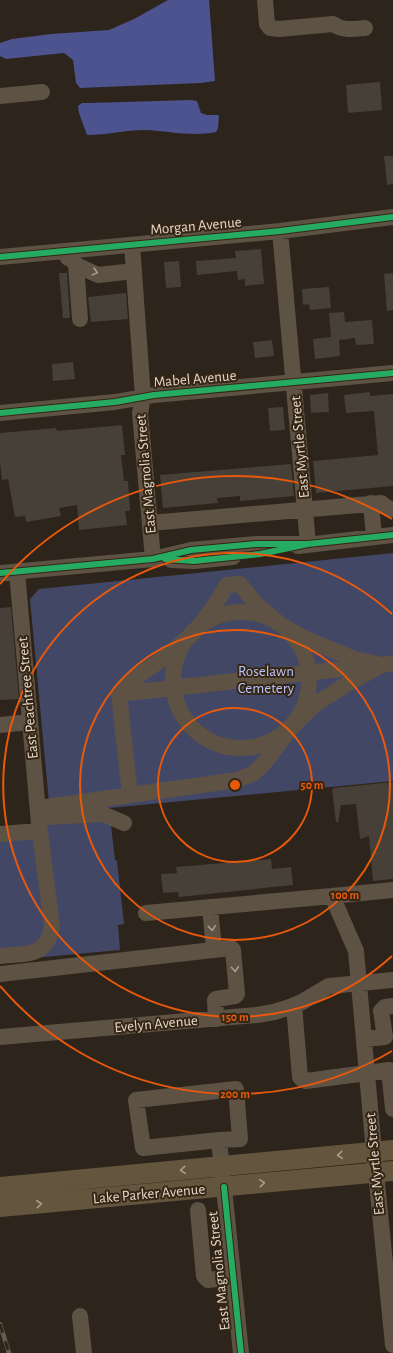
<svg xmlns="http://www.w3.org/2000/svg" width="393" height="1353" viewBox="0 0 393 1353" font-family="'Alegreya Sans',sans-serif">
	<rect width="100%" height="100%" fill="#2d241b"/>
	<path fill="#434766" d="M393,553V781L109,808L115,860L117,861L124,924L118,925L120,950L0,961V829L51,824L30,599L39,589Z"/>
	<path fill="#4d538e" d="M168,0H209L215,81L201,83L80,88L76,83L73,60L64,53L6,59L0,56V43L12,39L51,34L109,30L134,19Z
		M191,100L197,101L201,113L207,115H219L218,128L216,132C193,137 168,131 145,130C126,130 107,135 87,135L79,113L78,106L82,103H90Z"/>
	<path fill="#474038" d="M380,82L382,110L348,113L346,85Z
		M384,156H393V184L387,185Z
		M261,249L264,284L245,286V279L238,280L237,271L197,275L196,261L236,258L235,251Z
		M179,261L181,287L166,288L164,262Z
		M59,273H67L70,318H63Z
		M393,273V310L387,311L384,274Z
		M329,287L331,308L310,310L309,304L303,305L302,289Z
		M126,293L128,319L91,322L88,297Z
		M344,312L345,322L372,320L374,344L356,345L355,338L339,340L340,356L315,359L313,339L331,337L329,313Z
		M272,340L274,356L255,358L253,342Z
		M73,362L75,379L53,381L52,364Z
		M370,392V396L393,394V486L316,493L313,461L378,455L374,411L346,413L344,395Z
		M328,393L329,412L311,413L310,395Z
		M283,407L285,430L270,431L268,408Z
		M122,425L125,455H121L124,481H128L130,511H125L127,525L79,530L77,505L59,508L61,516L26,522L25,516L15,517L8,479L2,480L0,461V433L56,428L57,431Z
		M291,464L294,496L240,501V496L217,498L218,503L163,508L160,475Z
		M11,607L19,699L0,700V608Z
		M393,782V879L373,881L369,836L360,839L356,804L341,805L338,822H336L332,789L334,790L333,788Z
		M271,859L272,869L291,867L293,885L179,897L178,892L163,893L161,874L177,873L176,867Z"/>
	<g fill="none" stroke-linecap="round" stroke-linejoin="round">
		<path stroke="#5e5245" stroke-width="16" d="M265,0L267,24L270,28L279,29L333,24C343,31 353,29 365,28
			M0,96L42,92
			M280,231L308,544
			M132,245L143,397L140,413L153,559
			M68,251V258H71L76,265L98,275L134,271
			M0,257L280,231L393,217
			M76,265L80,319
			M0,413L115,402L154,395L393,373
			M371,503L374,537
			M150,523L381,503L389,509H393
			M298,546L393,535
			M171,560L194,561L233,557
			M0,573L153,559L191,550L256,544H308
			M173 680a68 68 0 1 1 136 0a68 68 0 1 1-136 0Z
			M119,694L368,666
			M0,725L30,722
			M130,795L119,694L124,686C147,669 173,653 193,633C206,619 217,602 227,585L240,584L254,602L281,625L306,639L354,659L382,665
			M124,823L103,814L47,817L38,812L46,807L237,780L254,773L266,761L290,729L314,705L347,684L382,665L393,663
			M0,834L39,831
			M332,896L393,890
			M210,907L214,949
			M146,913L332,896L356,951L374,1152L393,1345
			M0,956C26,953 47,958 52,926L39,824L17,572
			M0,974L231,948L233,950L237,994L235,996L216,999L215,1000L216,1019
			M294,1005L300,1077L302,1079L306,1081L389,1070L393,1109
			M0,1037L257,1015L274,1012L287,1008L302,1002L329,986L393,980
			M364,1039L385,1037L381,1011L385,1007L393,1006
			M219,1140L143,1148L136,1100L236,1089L240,1139L219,1140L241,1353
			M198,1210L204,1276L208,1280L233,1277
			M80,1316L84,1353"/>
		<path stroke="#64553e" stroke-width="20" d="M0,1187L393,1150
			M0,1207L393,1171"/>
		<defs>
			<path id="rail" d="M0,1324L9,1353"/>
		</defs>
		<use href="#rail" stroke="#645b52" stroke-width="4.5"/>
		<use href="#rail" stroke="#352513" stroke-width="3" stroke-dasharray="9" stroke-linecap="butt"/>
		<defs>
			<path id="cycleway" d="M0,257L280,231L393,217
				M0,413L115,402L154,395L393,373
				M165,559L194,561L260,554L308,544L393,535
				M0,573L153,559L191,550L256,544H308
				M224,1187L241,1353"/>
		</defs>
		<use href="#cycleway" stroke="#352513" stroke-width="8"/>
		<use href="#cycleway" stroke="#26ab63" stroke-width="6"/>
	</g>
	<defs><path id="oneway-chevron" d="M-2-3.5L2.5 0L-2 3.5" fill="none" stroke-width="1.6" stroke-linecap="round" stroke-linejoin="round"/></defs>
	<g stroke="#a79c8f">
		<use href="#oneway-chevron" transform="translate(95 272) rotate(15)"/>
		<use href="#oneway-chevron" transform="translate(212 928) rotate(84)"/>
		<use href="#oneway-chevron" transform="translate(235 969) rotate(85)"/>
	</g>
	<g stroke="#a99d8c">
		<use href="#oneway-chevron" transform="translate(340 1155) rotate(175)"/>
		<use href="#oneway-chevron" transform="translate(183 1170) rotate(175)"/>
		<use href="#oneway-chevron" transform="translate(262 1183) rotate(-5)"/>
		<use href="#oneway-chevron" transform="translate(39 1204) rotate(-5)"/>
	</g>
	<g fill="none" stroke="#e8590c" stroke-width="2">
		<circle cx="235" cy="785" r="77"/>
		<circle cx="235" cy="785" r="155"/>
		<path d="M392 956A232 232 0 1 1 392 614"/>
		<path d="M392 1051A309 309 0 0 1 0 986M0 584A309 309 0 0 1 392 519"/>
	</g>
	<g text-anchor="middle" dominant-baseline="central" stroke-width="4" stroke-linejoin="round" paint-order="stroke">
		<g font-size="15" fill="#e2d8cc" stroke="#352513">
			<text transform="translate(196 226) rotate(-5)">Morgan Avenue</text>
			<text transform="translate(195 379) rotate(-5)">Mabel Avenue</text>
			<text transform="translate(300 447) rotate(-95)">East Myrtle Street</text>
			<text transform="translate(146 474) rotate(-95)">East Magnolia Street</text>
			<text transform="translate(28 698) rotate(-95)">East Peachtree Street</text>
			<text transform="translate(156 1024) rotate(-5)">Evelyn Avenue</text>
			<text transform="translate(375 1164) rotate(-95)">East Myrtle Street</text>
			<text transform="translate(149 1194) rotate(-5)">Lake Parker Avenue</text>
			<text transform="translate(219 1271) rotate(-96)">East Magnolia Street</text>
		</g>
		<g font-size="15" fill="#bbc5fe" stroke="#352513">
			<text x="266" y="671">Roselawn<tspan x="266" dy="17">Cemetery</tspan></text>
		</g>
	</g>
	<circle cx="235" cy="785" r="6" fill="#e8590c" stroke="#352513" stroke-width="2"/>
	<g font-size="12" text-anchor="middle" font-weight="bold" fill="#e8590c" stroke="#352513" stroke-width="4" stroke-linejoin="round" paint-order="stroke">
		<text x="312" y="789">50 m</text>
		<text x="345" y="899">100 m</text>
		<text x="235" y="1021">150 m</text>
		<text x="235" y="1098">200 m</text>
	</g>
</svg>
